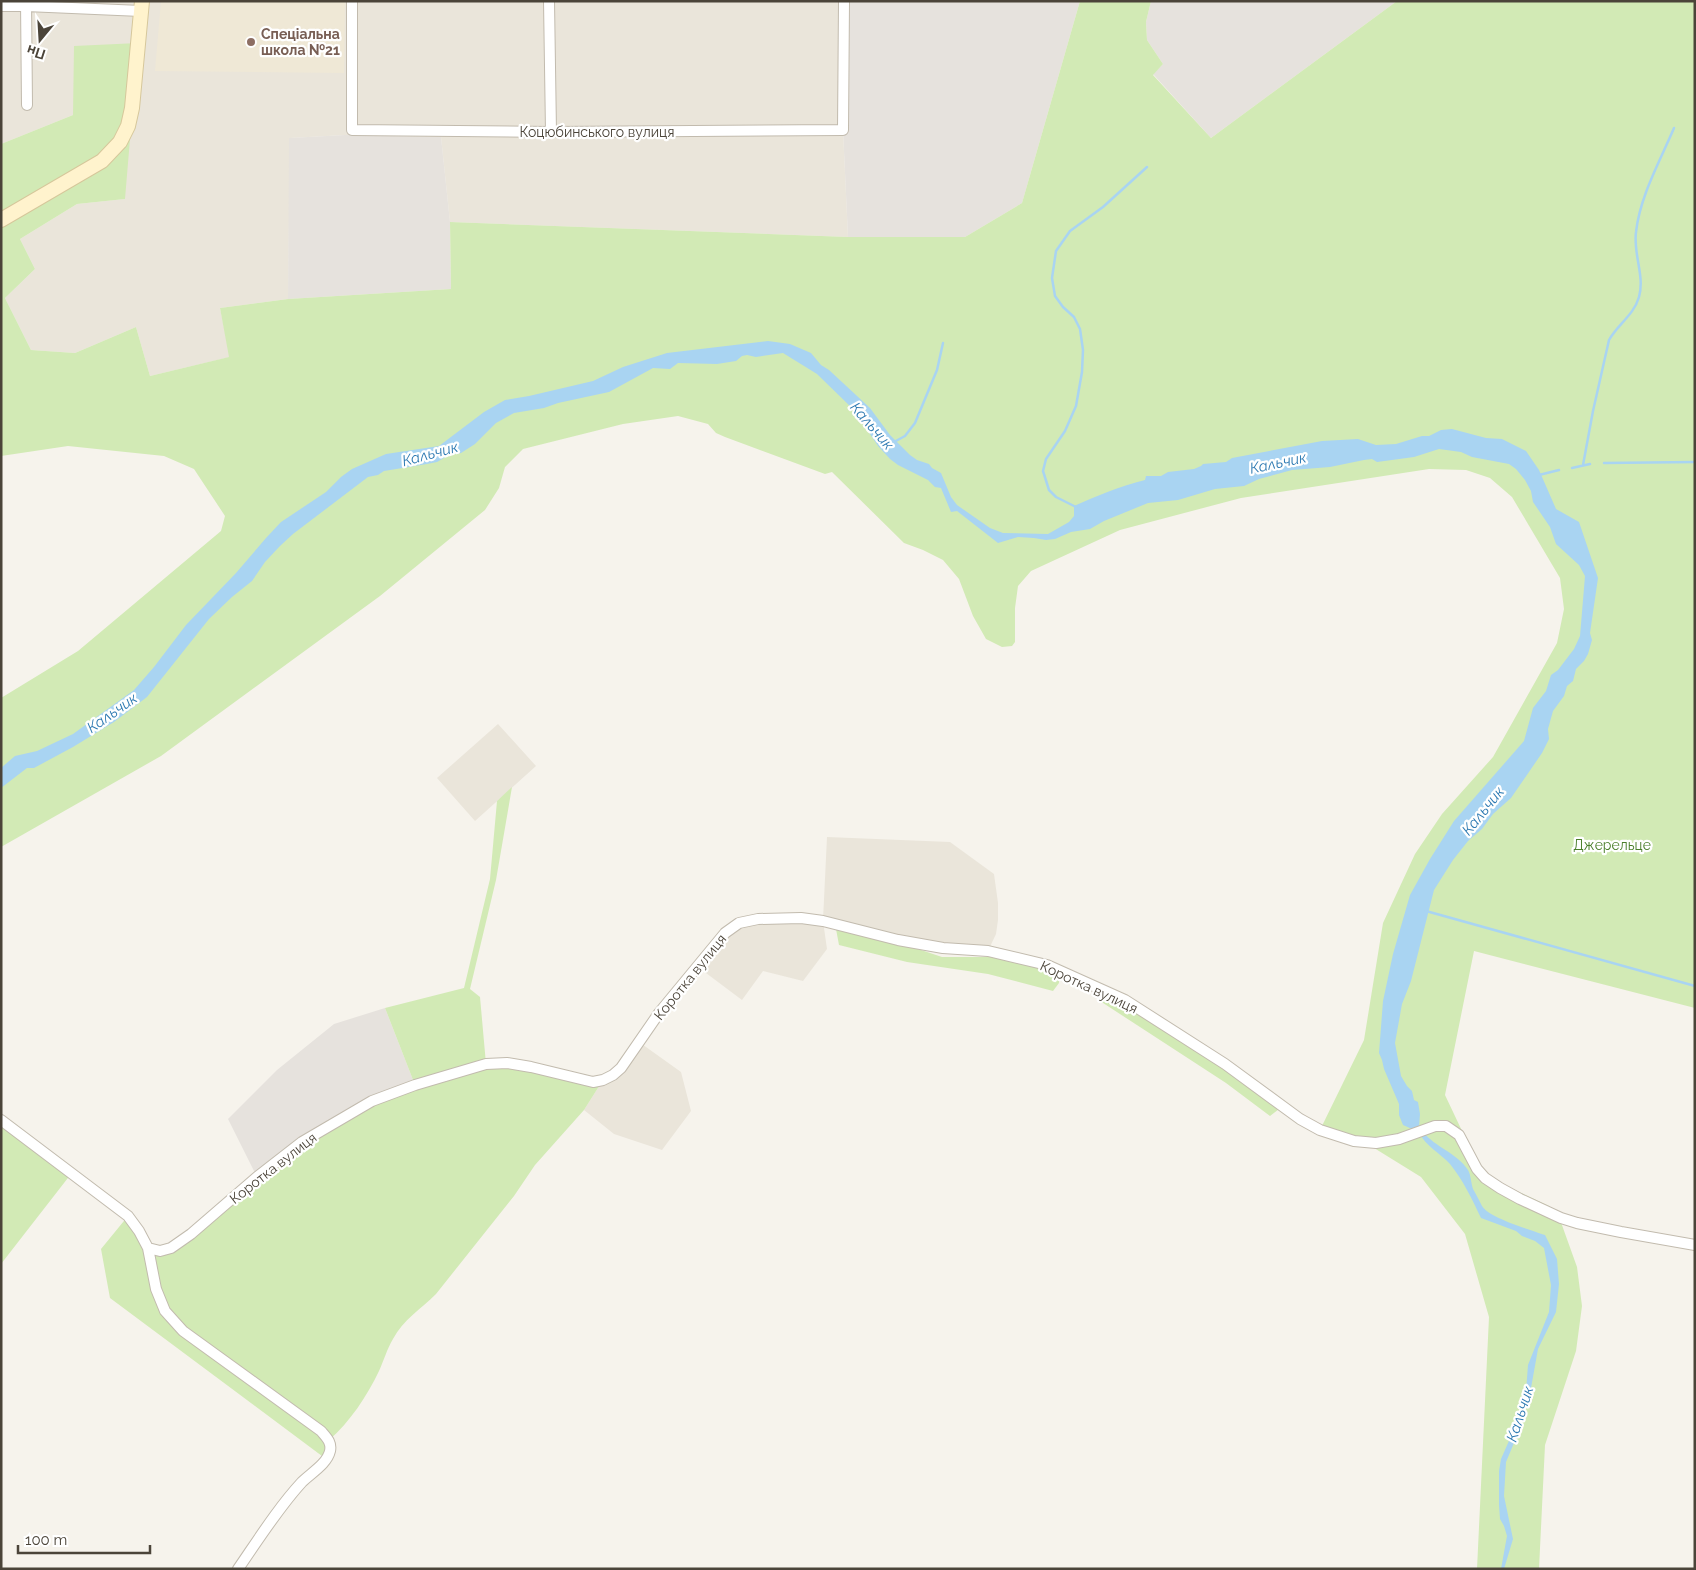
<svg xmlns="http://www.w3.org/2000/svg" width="1696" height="1570" viewBox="0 0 1696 1570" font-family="Raleway,sans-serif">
	<rect width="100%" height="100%" fill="#f6f3ec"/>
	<path fill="#eae5da" d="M1,1H844L843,130L848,237L450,222L441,137L345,135L290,138L288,299L220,308L230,357L150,376L136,327L75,353L31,350L5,298L35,269L20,239L77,204L125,199L73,115L1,144Z
		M498,724L536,766L475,821L437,778Z
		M827,837L950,842L994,874L998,903V920L996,934L988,951L943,948L823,921L827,949L803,981L763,971L742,1000L698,967L739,923L823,920Z
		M639,1042L681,1072L691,1111L662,1150L614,1134L584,1110L603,1080Z"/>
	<path fill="#e6e2dd" d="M844,1H1080L1022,203L965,237H848L843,130Z
		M1151,1H1397L1211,138L1153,74L1163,64L1147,40L1146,22Z
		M345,135L441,137L450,222L451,289L288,299L289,138Z
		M385,1008L415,1085L257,1177L228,1119L277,1070L334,1024Z"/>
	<path fill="#efe8d6" d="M161,1H345L344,73L155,71Z"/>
	<path fill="#d2eab5" d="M1080,1H1151L1146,22L1147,40L1163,64L1153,75L1211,138L1397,1H1695V1008L1474,951L1445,1095L1472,1152L1485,1171L1504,1185L1549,1206L1558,1214L1577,1267L1582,1306L1576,1351L1545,1445L1539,1569H1477L1489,1317L1465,1234L1421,1177L1366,1143L1320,1130L1364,1040L1383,923L1415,854L1442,814L1493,757L1557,643L1564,609L1560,578L1512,497L1490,478L1466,470L1429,469L1241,498L1120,530L1031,571L1018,586L1015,608V642L1012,646L1002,647L986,639L973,616L959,579L943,560L923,550L904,543L832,472L825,474L725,437L716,433L708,424L678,416L623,424L523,449L505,467L499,488L485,510L380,596L161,756L1,847V698L78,651L221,531L225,516L194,469L164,456L68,446L1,456V144L73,115L74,46L138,43L125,199L77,204L20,239L35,269L5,298L31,350L75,353L136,327L150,376L229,357L220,308L288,299L451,289L450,222L848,237H965L1022,203Z
		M512,787L496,880L470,989L480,997L486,1064L603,1080L584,1110L535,1165L514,1196L436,1294C421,1309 403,1320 393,1339C387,1349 384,1360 379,1371C367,1396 350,1422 329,1440L326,1459L110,1298L101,1249L128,1216L148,1248H171L302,1142L415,1085L385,1008L464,988L490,879L497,801Z
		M836,929L900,943L942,957H994L1029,963L1059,976V983L1053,991L988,974L907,962L839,945Z
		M1107,992L1283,1106L1270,1116L1226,1083L1100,1001Z
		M1,1120L71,1174L1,1264Z"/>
	<path fill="#a9d4f2" d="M768,341L790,344L811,353L821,365L829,370L870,408L890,435L910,455L917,460L929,464L932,468L941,473L951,497L957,505L990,528L1003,533L1048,534L1069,522L1074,516V506C1097,496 1120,486 1145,480L1146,476H1161L1168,472L1194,469L1201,466L1203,464L1226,462L1232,458L1322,441L1358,439L1376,445L1396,444L1422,436H1429L1441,430L1452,429L1486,438L1502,439L1526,451L1539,470L1556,509L1579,522L1598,578L1590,633L1592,640L1588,654L1584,661L1576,669L1573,681L1567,686L1564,696L1553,711L1548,729L1549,739L1542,753L1511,798L1493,814L1482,829L1468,841L1453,860L1434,890L1411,981L1402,1004L1395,1043L1401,1076L1407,1086L1412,1091L1414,1100L1418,1102L1420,1114L1419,1127L1412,1129L1403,1125L1399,1115V1104L1384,1069L1382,1060L1379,1053L1383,1001L1393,954L1410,895L1430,859L1454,821L1524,741L1533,708L1546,691L1551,675L1558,670L1574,649L1580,636L1585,576L1579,565L1556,544L1550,527L1533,502L1531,491L1525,480L1516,469L1509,464L1472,457L1461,452L1439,449L1414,457L1377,462L1372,459L1364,460L1330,467L1292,470L1259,479L1244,486L1215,489L1178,500L1148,503L1104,521L1090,529L1071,532L1055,539L1046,540L1034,538L1018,537L998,543L957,511L951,512L941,488L935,487L928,480L898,465L890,459L878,446L854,410L817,374L783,353L756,357L747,355L742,356L736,361L717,364L678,363L670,369L653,368L609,392L558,403L544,408L514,413L496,423L475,444L461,453L449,455L437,462L427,464L384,471L378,475L368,477L293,534L280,546L265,562L252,581L232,597L209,619L147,697L114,722L73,747L34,768H27L1,788V768L15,756L37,751L73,734L134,690L154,667L186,625L236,573L266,538L281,522L326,492L341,477L352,469L386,454L439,446L484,412L505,400L529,396L593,381L623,367L667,353Z
		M1423,1132C1435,1147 1457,1153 1468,1170C1471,1175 1471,1183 1473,1189C1476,1194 1479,1200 1482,1206C1489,1218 1531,1230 1545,1235L1557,1259L1559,1284L1556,1312L1538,1349L1531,1388L1519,1431L1506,1462L1504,1496L1513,1539L1504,1569H1501L1507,1536L1504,1526L1500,1519L1499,1505V1471L1501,1459L1512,1434L1514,1423L1519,1416L1526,1391L1528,1365L1549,1312L1551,1285L1544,1248L1535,1241L1522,1236L1516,1231L1481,1218C1472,1199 1463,1180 1450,1164C1441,1154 1425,1145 1420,1134Z"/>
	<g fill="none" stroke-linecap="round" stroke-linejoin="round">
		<path stroke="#a9d4f2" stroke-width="2.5" d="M894,442L905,436L915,423L937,370L943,343
			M1604,463L1695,462
			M1583,465L1593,411L1609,340C1617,325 1634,315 1639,297C1645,276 1633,254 1636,232C1640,196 1660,161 1674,128
			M1572,468L1590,464
			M1539,475L1559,470
			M1076,507L1056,497L1049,490L1043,471L1046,459L1065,431L1076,406L1082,372L1083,350L1080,329L1074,317L1063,307L1055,296L1052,278L1056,251L1070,231L1103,207L1147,167
			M1426,911L1695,986"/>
		<defs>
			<path id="street" d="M26,1L27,105
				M352,1V130L551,132L843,130L844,1
				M549,1L551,132
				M1,6H26L141,11
				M1,1120L128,1216L139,1231L148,1248L156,1289L165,1311L183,1331L321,1431C326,1437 332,1442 330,1451C327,1464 311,1473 302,1482C278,1508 258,1540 238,1569
				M148,1248L160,1251L171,1248L191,1234L257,1177L302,1142L372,1101L415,1085L486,1064L507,1063L531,1067L593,1082L603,1080L613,1075L621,1068L659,1013L725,933L739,923L758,919L801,918L823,921L898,940L943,948L988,951L1047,965L1125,1000L1225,1064L1300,1119L1320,1130L1354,1141L1376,1143L1399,1139L1435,1126H1446L1459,1135L1477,1169L1485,1178L1500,1188L1520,1199L1561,1218L1577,1223L1621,1232L1695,1245"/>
			<path id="secondary" d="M1,220L102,161L120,142L128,126L132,108L142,1"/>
		</defs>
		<use href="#street" stroke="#c2bbae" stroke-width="12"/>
		<use href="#secondary" stroke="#d6c79b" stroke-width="16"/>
		<use href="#street" stroke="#fff" stroke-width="10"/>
		<use href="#secondary" stroke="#fff3cd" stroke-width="14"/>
	</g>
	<circle fill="#8d6e63" stroke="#fff" stroke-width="2" cx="251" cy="42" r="5"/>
	<g text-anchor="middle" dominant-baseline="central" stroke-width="4.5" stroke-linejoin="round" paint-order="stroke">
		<g font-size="14" font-weight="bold" fill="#785e54" stroke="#fff" text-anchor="start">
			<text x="261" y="34">Спеціальна<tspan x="261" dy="16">школа №21</tspan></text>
		</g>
		<g font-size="14" fill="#4b4439" stroke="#fff">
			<text x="597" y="132">Коцюбинського вулиця</text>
			<text transform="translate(690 977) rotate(-51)">Коротка вулиця</text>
			<text transform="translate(1089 987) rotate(25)">Коротка вулиця</text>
			<text transform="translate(273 1168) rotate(-38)">Коротка вулиця</text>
		</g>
		<g font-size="14" fill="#4a7f2a" stroke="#fff">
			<text x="1612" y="845">Джерельце</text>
		</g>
		<g font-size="15" font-style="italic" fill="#2e7ab2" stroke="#fff">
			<text transform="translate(872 426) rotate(49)">Кальчик</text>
			<text transform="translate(430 454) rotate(-15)">Кальчик</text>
			<text transform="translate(1278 463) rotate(-12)">Кальчик</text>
			<text transform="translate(112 713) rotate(-35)">Кальчик</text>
			<text transform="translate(1483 811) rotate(-51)">Кальчик</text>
			<text transform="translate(1520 1414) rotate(-72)">Кальчик</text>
		</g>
	</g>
	<rect width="1696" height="1570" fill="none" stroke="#4b4439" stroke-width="5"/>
	<g transform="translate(40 40) rotate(198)" stroke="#ffffff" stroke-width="4" paint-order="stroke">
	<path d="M0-4L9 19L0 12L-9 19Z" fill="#4b4439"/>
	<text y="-8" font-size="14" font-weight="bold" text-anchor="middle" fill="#4b4439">Пн</text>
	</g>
	<path d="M18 1545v8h132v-8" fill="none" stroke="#4b4439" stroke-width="2.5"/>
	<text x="25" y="1545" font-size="15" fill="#4b4439" stroke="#ffffff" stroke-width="4" paint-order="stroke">100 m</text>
</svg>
